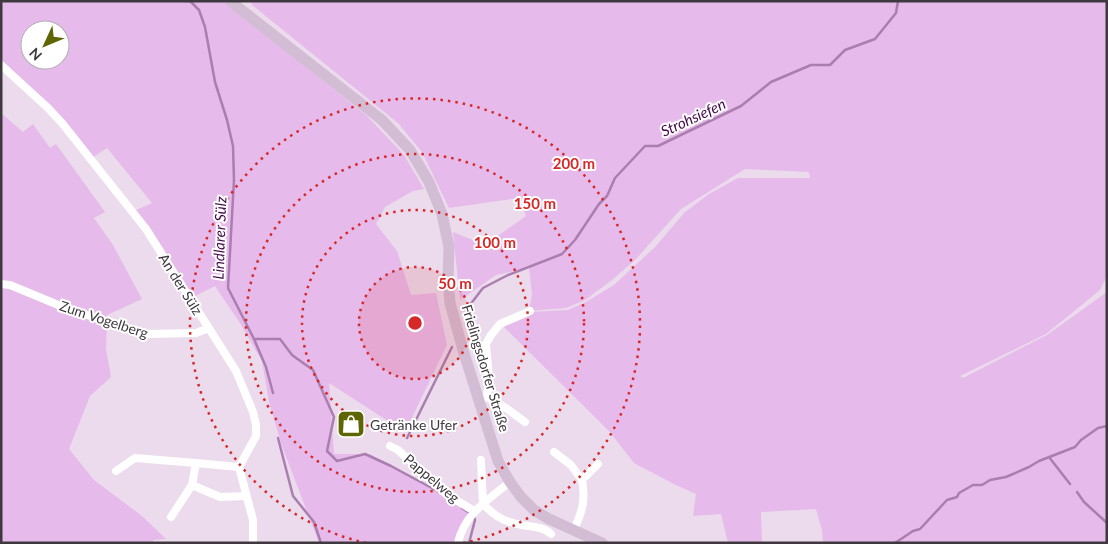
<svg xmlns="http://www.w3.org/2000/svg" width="1108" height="544" viewBox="0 0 1108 544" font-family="Lato,sans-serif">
	<rect width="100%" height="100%" fill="#ebdbec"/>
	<path fill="#e6baea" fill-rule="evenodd" d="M1,1H221L227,4L367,116L404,155L424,189L413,191L385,207L376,224L397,251L411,295L436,293L447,345L405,432L329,383L334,454H370L471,511L456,543H319L282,446L269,402L262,361L240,323L215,286L193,297L134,211L152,203L107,148L92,158L1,62ZM30,30H60V60H30Z
		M253,1H1107V276L1100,290L1046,334L960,376L963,378L1047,335L1107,292V543H823L822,530L816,509L761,512L762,543H728L721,514L693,516L696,494L674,484L634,463L609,431L502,325L530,312L568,310L586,302L614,285L655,247L685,212L709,194L738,178H810L809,172L745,169L681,209L636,259L612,280L585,300L566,308L529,311L532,294L529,268L496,275L460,300L453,232L485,245L526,216L519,198L449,208L422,152L398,123L251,4Z
		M1,113L23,132L33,124L50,148L56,144L105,212L94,218L113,245L142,299L107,315L106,319L1,282Z
		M1,286L107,321L106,349L111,377L90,396L69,449L94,480L142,516L166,539L153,540V543H1Z"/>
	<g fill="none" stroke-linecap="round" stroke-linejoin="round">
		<path stroke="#ab7eb0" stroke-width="2.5" d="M185,1H190L199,10L205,27L215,82L227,120L233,146L234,180L228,288L254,339H280L292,355L313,370L334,417L327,451L337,461L365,454L391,466L441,493
			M466,310L483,288L508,275L562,254L575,240L599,204L607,196L615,178L645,146H658L741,106L771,82L811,65H830L845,50L875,39L896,13L898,1
			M254,339L266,367L273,393
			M278,438L293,496L314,522L321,543
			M407,438L452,347
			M1049,457L1070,484
			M1077,492L1084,502L1107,523
			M462,508L474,516L475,520L469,543
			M895,543L913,531L920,529L947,500L957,497L959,493L973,485H982L990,480L1006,477L1029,467L1039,461L1075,447L1081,440L1098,428L1107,426"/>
		<path stroke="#fff" stroke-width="8" d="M1,65L48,108L62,123L146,229L236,371L253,412L256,425V436L239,467L253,520V543
			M1,284L10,285L68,309L147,334L196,333L209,328
			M487,397L506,408L525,422
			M479,400L487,397L489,378L486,344L491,335L500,324L530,311
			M390,446L398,450L446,494L474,511
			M554,452L571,465L582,480
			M481,460L483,504C492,513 500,520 513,523C524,527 542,525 551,534
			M239,467L196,463L192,485L220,497L245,496
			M116,471L135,458L196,463
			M171,517L192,485
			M574,530C582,511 586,501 582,480L598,464
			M458,543C464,514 489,499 510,482"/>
		<path stroke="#d3bdd5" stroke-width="11" d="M230,1L382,120L410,150L429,182L442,214L449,247L448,279L450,303L463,350L498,461L510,482L521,497L534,510L549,519L602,543"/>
	</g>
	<circle cx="415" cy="323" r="56" fill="#d62828" fill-opacity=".12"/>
	<g fill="none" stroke="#d62828" stroke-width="2.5" stroke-dasharray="2.5 5">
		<circle cx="415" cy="323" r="56"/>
		<circle cx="415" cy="323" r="113"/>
		<circle cx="415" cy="323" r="169"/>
		<path d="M366 543A225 225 0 1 1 464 543"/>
	</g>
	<defs>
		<symbol id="shop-square" viewBox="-11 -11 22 22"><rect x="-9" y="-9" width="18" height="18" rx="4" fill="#606503" stroke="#fff"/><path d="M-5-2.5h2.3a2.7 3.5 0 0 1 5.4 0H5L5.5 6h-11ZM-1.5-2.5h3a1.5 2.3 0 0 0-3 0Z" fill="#fff"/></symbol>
	</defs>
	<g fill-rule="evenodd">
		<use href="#shop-square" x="335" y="408" width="32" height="32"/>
	</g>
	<g text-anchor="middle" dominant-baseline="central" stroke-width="4" stroke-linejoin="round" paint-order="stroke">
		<g font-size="14" fill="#3f393f" stroke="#fff">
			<text transform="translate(181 284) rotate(58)">An der Sülz</text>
			<text transform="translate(104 319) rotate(18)">Zum Vogelberg</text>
			<text transform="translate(486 368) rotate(73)">Frielingsdorfer Straße</text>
			<text transform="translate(432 478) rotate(40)">Pappelweg</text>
		</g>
		<g font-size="14" fill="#3f393f" stroke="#fff" text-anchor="start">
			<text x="370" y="424">Getränke Ufer</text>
		</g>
		<g font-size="15" font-style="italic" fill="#43094a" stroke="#fff">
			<text transform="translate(693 117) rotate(-25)">Strohsiefen</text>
			<text transform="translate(219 238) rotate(-88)">Lindlarer Sülz</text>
		</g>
	</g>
	<circle cx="415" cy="323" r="8" fill="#d62828" stroke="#fff" stroke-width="2.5"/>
	<g font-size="15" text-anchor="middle" font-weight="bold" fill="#d62828" stroke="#fff" stroke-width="4" stroke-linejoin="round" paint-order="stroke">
		<text x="574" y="169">200 m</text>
		<text x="535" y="209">150 m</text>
		<text x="495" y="248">100 m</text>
		<text x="455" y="289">50 m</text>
	</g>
	<rect width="1108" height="544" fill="none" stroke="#3f393f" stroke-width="5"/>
	<g transform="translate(45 45) rotate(226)"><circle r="24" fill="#ffffff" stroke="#b2b0b2"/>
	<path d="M0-4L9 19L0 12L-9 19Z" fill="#606503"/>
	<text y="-8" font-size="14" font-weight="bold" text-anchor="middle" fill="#3f393f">N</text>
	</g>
</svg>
